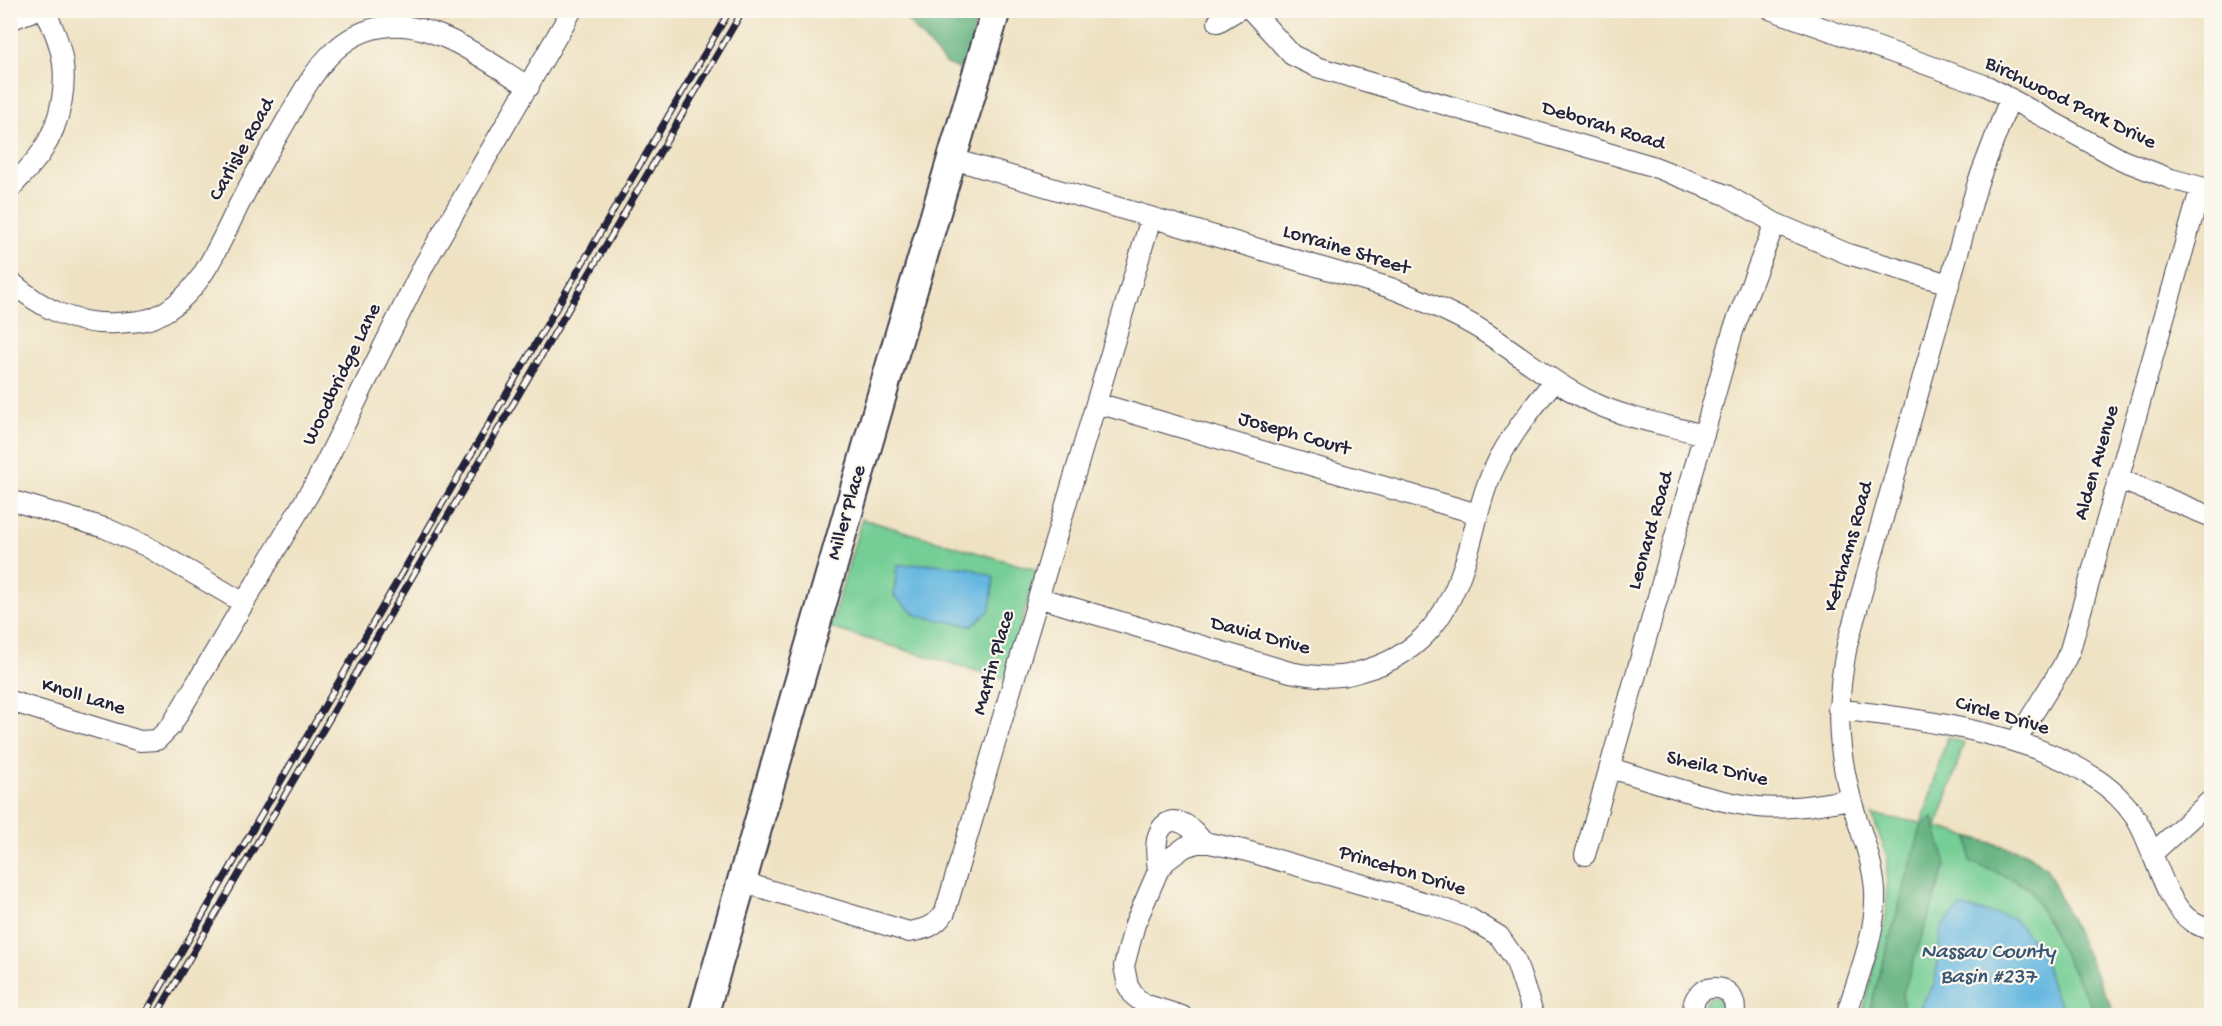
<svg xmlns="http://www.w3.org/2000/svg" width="2222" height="1026" viewBox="0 0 2222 1026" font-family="'Gochi Hand',sans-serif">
	<rect width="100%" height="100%" fill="#fbf7ec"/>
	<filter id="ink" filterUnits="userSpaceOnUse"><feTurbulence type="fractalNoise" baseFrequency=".0167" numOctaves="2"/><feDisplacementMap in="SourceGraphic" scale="12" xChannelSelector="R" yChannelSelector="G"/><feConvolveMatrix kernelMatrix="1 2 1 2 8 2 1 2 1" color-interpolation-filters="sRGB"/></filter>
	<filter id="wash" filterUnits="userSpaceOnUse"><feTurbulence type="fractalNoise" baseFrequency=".008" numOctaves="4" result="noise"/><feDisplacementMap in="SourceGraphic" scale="24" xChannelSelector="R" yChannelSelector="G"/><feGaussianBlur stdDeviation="1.35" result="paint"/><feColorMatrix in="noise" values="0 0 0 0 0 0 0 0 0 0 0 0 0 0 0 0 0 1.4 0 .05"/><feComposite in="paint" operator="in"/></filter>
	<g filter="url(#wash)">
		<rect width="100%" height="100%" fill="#efe2c3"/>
		<path fill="#75ce95" stroke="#4c7868" stroke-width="1.5" d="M862,519L1037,570L1005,679L830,628Z
			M1947,737L1964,743L1937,827L2023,852L2046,867L2115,1015L1862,1016L1886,918L1887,856L1872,815L1922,823Z
			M1704 1007a10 10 0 1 1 20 0a10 10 0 1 1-20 0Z"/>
		<path fill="#60b17e" stroke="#416a5c" stroke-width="1.5" d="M899,11H978L968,59L958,69L945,63Z
			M1933,818L1946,865L1903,993V1015H1868L1922,824Z
			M1969,837L2023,852L2046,867L2115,1015H2096L2030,889C2011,877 1990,871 1970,861Z"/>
		<path fill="#65b7e0" stroke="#446c8e" stroke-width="1.5" d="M933,564L970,568L994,577L990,610L972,626L918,616L894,596L897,565Z
			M1961,907L2013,918L2041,950L2054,993L2068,1015H1918V1010L1935,983L1941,927Z"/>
	</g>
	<g filter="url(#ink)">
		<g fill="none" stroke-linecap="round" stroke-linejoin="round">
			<defs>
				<path id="street" d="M1251,10L1292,55L1317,67L1652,166L1726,195L1775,223L1848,254L1949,284
					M1772,10L1987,86L2122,160L2171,179L2212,190
					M10,20L36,10
					M1218,22L1238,10
					M953,159L1391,288C1423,301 1457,314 1486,333C1522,356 1555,385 1594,403C1628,419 1668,425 1704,435
					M10,189C20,177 32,166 41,153C61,123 70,81 59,45C56,33 50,22 45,10
					M10,281C41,308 75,326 117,323C130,322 145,322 157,316C204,293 220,240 243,197C255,174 268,152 281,130C307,85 331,30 390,26C437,22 491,64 529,87
					M1097,403L1478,514
					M2119,479L2212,517
					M10,500L105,528L146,546L244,603
					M1040,598L1290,672C1306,675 1323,678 1340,676C1347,676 1355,673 1362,671C1417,656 1445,621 1463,568C1473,541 1477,512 1487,485C1501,447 1529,412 1554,381
					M10,701L140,741L157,740L171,726L317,480L424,265L572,10
					M1838,709C1926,720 2082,737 2135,817C2154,846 2163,901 2191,921C2197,925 2205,928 2212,931
					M2016,741L2062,667L2070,650L2201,187
					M1610,768C1655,781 1712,802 1758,807C1789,810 1821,804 1851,799
					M2152,854L2212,799
					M1585,855L1733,331L1775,223
					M1158,871C1157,859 1154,845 1159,833C1170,808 1195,828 1203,843
					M742,882L909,932C926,929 935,927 945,912L1151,218
					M1182,1016L1144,1004L1134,996L1128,986L1124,966L1135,924L1158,871L1166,861L1185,847L1197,843H1209L1243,850L1430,904L1469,918L1499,936L1515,959L1534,1016
					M1694,1016C1686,979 1742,978 1734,1016
					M1846,1016C1858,976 1877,933 1875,891C1873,859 1859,829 1851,799C1836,742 1836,702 1847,645L1978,182L2010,98"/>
				<path id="secondary" d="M703,1016L890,367L996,10"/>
			</defs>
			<use href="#street" stroke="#413f4f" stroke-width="22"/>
			<use href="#secondary" stroke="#413f4f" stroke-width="32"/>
			<use href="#street" stroke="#fff" stroke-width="20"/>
			<use href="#secondary" stroke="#fff" stroke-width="28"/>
			<defs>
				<path id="rail" d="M144,1016L730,10
					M156,1016L743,10"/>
			</defs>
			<use href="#rail" stroke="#22223b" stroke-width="7"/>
			<use href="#rail" stroke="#fbf7ec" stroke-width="4.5" stroke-dasharray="14" stroke-linecap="butt"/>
		</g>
	</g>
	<g text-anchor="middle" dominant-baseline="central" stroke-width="4.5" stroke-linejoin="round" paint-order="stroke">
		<g font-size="21" fill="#22223b" stroke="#fbf7ec">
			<text transform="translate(2070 104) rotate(26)">Birchwood Park Drive</text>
			<text transform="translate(1603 127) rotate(17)">Deborah Road</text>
			<text transform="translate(243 150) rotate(-61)">Carlisle Road</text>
			<text transform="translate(1346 251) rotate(17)">Lorraine Street</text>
			<text transform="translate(343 375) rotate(-64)">Woodbridge Lane</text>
			<text transform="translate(1294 435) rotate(16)">Joseph Court</text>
			<text transform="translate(2098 463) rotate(-74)">Alden Avenue</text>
			<text transform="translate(848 513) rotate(-74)">Miller Place</text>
			<text transform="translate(1652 531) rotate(-74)">Leonard Road</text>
			<text transform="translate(1850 547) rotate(-74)">Ketchams Road</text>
			<text transform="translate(1260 637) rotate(15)">David Drive</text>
			<text transform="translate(995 663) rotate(-74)">Martin Place</text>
			<text transform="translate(83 698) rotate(17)">Knoll Lane</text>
			<text transform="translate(2002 717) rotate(16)">Circle Drive</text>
			<text transform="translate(1717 770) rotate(13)">Sheila Drive</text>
			<text transform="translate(1402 872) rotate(17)">Princeton Drive</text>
		</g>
		<g font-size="22" font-style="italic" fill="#395675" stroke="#fbf7ec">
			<text x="1988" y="953">Nassau County<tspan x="1988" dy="25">Basin #237</tspan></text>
		</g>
	</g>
	<rect width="2222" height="1026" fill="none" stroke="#fbf7ec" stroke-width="36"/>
</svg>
